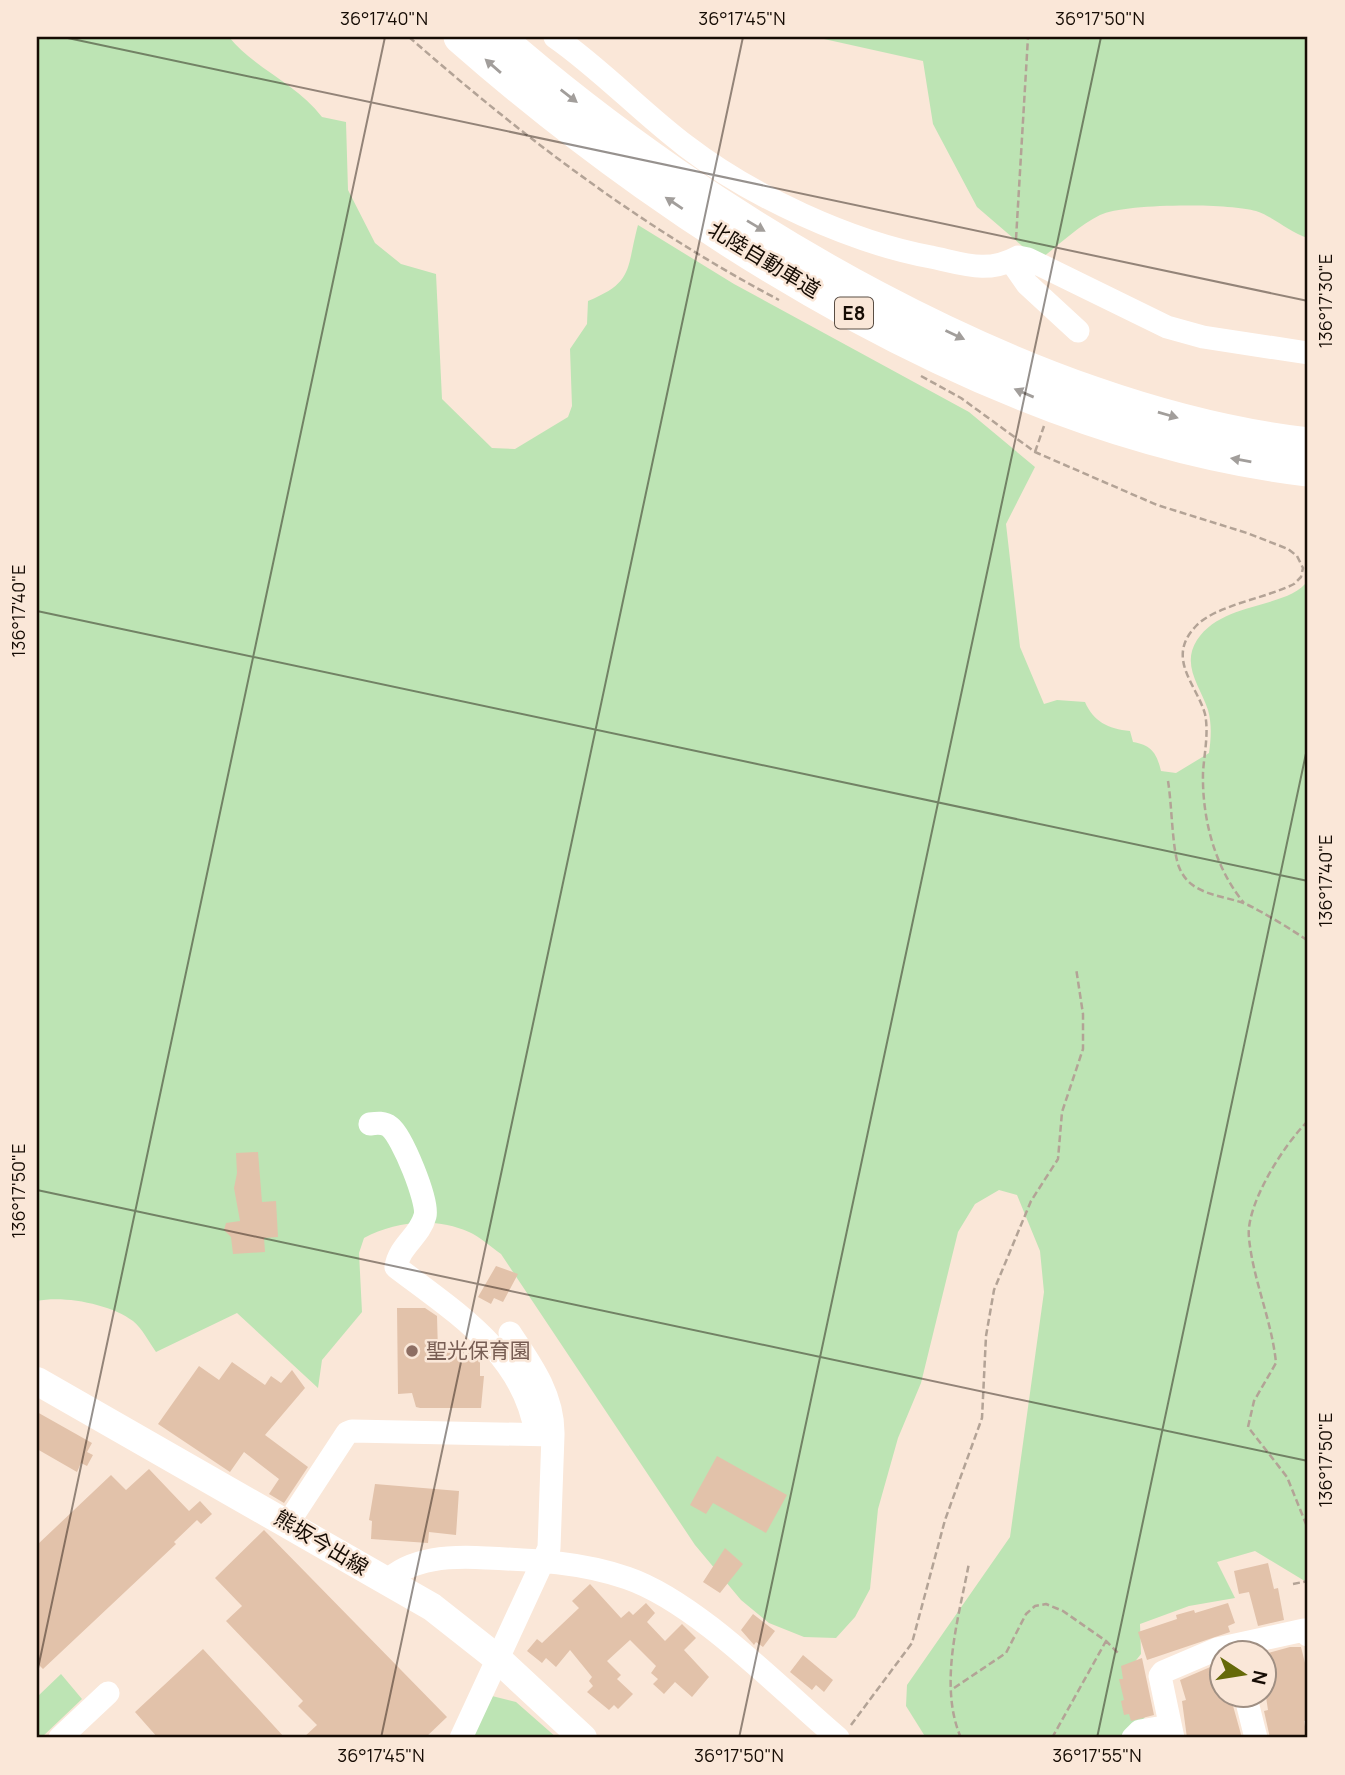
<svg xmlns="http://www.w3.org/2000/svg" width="1345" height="1775" font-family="Manrope,'Noto Sans JP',sans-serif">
<rect width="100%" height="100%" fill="#fae7d8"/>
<path fill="#bde4b4" d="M 37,37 L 229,37 C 255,69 297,84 322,117 L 346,122 L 348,190 L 375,243 L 401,264 L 436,274 L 442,399 L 492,448 L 515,449 L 568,417 L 572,406 L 570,349 L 587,324 L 588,301 C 634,282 626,270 638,225 L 734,284 L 969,412 L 1035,467 L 1006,524 L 1020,647 L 1044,704 L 1057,700 L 1085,702 C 1093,721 1108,729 1130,731 L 1133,742 C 1152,745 1157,754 1161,771 L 1176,773 L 1209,753 C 1211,739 1212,724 1208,710 C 1200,686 1181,665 1197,640 C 1223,600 1290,609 1308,580 L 1308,1583 L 1255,1551 L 1217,1562 L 1235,1598 L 1189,1606 L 1140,1624 L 1141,1654 L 1126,1673 L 1145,1717 L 1126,1738 L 926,1738 L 906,1706 L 907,1685 L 1010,1537 L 1044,1292 L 1040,1251 L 1017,1195 L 999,1190 L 975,1204 L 958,1232 L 921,1383 L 898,1438 L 878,1509 L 870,1589 L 855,1617 L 836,1638 L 804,1637 L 769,1623 L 741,1600 L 695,1545 L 501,1254 C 491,1247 480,1237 469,1232 C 436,1217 395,1221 364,1238 L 359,1253 L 362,1312 L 322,1360 L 318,1388 L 237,1313 L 156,1352 C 149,1342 142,1328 133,1321 C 111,1304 63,1295 37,1301 Z
M 815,37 L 1308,37 L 1308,238 C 1289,232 1274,217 1256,211 C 1229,203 1124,203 1100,215 C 1080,225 1061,243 1043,257 L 1028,251 L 977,207 L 933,124 L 923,61 Z
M 61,1674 L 82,1699 L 41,1738 L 37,1738 L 37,1697 Z
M 492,1696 L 516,1702 L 557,1738 L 472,1738 Z"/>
<path fill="#e2c2aa" d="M 258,1152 L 262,1202 L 276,1201 L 278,1237 L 264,1238 L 265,1252 L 233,1254 L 231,1237 L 224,1230 L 226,1223 L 240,1221 L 234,1188 L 237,1173 L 236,1153 Z
M 496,1266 L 518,1274 L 503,1302 L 494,1298 L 491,1304 L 478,1297 Z
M 397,1308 L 425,1308 L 437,1316 L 438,1352 L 480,1354 L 480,1376 L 484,1376 L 481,1408 L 420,1408 L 416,1407 L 412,1393 L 398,1394 Z
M 232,1362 L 265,1385 L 271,1376 L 281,1383 L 292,1370 L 305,1388 L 265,1435 L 308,1467 L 284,1503 L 269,1494 L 279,1479 L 244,1452 L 230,1472 L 158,1424 L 199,1366 L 219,1380 Z
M 37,1412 L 92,1443 L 87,1452 L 93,1455 L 87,1466 L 81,1463 L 77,1472 L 37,1449 Z
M 717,1456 L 787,1495 L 766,1533 L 713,1503 L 706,1514 L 690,1505 Z
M 149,1469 L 189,1511 L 200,1501 L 212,1514 L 201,1524 L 197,1520 L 174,1542 L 176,1544 L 43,1669 L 37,1663 L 37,1545 L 111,1475 L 126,1490 Z
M 375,1484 L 459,1491 L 456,1535 L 429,1532 L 428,1543 L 371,1539 L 372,1521 L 369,1520 Z
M 264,1530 L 447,1717 L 425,1738 L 303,1738 L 317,1725 L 298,1706 L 303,1701 L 226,1621 L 242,1606 L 215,1578 Z
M 725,1548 L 743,1564 L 720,1593 L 703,1582 Z
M 1268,1563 L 1274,1589 L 1278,1588 L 1284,1620 L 1258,1626 L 1249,1592 L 1239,1594 L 1234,1571 Z
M 590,1584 L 621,1618 L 629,1611 L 633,1615 L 646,1603 L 655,1613 L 647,1622 L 665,1641 L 682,1624 L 696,1638 L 684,1650 L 709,1677 L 692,1697 L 675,1682 L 664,1694 L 653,1684 L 658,1679 L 651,1673 L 656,1666 L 630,1640 L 607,1661 L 621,1675 L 617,1679 L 633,1694 L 618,1709 L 614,1705 L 609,1710 L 587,1692 L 593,1686 L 589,1681 L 592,1677 L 570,1650 L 556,1667 L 546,1658 L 542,1663 L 527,1651 L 537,1639 L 542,1643 L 579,1608 L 572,1601 Z
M 1228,1603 L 1235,1623 L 1228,1626 L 1230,1632 L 1147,1660 L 1138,1632 L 1177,1619 L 1176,1615 L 1194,1610 L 1195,1613 Z
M 753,1614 L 775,1631 L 763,1647 L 756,1642 L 754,1645 L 741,1630 Z
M 1290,1647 L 1301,1647 L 1308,1675 L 1308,1720 L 1304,1721 L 1307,1738 L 1270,1738 L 1264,1711 L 1268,1710 L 1264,1684 L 1272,1682 L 1265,1654 Z
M 203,1649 L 285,1738 L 158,1738 L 135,1712 Z
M 803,1655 L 833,1680 L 824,1692 L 816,1685 L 812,1690 L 790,1672 Z
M 1142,1658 L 1154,1715 L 1131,1721 L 1129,1714 L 1124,1715 L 1121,1701 L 1124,1700 L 1119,1679 L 1123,1679 L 1121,1666 Z
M 1222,1662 L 1222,1695 L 1230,1695 L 1242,1738 L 1187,1738 L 1182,1701 L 1186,1700 L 1180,1680 Z"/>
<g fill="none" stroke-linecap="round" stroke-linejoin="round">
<path stroke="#b3a396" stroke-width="2.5" stroke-dasharray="7 3.5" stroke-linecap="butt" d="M 409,37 C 524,138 643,228 779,300
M 1016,239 L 1028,37
M 921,376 L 961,398 L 1035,452 L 1157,505 L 1247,533 L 1288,549 L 1297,556 L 1303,568 L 1301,577 L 1294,584 C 1267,598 1216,605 1196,626 C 1165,658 1197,685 1205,714 C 1209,733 1204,755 1203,773 C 1202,819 1215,868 1244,903
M 1035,452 L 1044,426
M 1168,781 C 1172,805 1172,849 1179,867 C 1191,897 1223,894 1248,905 C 1261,911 1296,932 1308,941
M 1308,1121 C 1285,1143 1245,1205 1249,1238 C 1253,1280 1272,1321 1276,1363 L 1254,1401 L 1248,1427 L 1287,1477 L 1308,1529
M 1293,1584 L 1308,1581
M 954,1688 L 1006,1653 L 1026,1614 L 1035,1606 L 1046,1604 L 1063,1611 L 1106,1641 L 1119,1654
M 851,1725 L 912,1643 L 945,1520 L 982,1418 L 986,1336 L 994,1290 L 1031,1201 L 1058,1159 L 1062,1112 L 1083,1049 L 1083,1014 L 1076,968
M 961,1738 C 938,1685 959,1617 969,1563
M 1052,1738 L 1106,1641"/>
<path stroke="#fff" stroke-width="23" d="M 555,37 C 601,69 641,112 686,146 C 751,196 850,242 931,257 C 964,264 987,274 1018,257 L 1028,259 L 1167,327 L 1203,337 L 1308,353
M 1011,261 L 1027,284 L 1078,331
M 370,1124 C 377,1123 384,1122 390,1127 C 402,1136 429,1202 425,1216 C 420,1236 399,1246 396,1267 C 455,1312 524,1354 536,1434
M 510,1333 C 531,1364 554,1396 553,1435
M 288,1523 L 347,1433 L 352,1431 L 553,1435 L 549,1548 L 461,1738
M 386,1582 C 411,1557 452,1556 486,1558 C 533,1560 582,1562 627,1578 C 697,1602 780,1689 838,1738
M 1245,1694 L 1256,1738
M 60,1738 L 108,1693
M 1133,1738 L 1140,1731 L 1170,1726
M 1173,1738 L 1160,1676 L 1163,1672 L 1217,1649 L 1304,1630 L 1308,1635"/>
<path stroke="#fff" stroke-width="28" d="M 37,1381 L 432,1607 L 498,1659 L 583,1738"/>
<path stroke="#fff" stroke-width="33" d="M 460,37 C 686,236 1004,434 1308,470
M 498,37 C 707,220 1028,412 1308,444"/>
</g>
<defs><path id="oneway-solid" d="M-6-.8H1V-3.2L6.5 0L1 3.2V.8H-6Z" transform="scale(1.75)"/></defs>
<g fill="#a29e9b">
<use href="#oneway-solid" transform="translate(493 66) rotate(-139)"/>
<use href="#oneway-solid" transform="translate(569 96) rotate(38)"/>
<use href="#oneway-solid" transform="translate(674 203) rotate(-146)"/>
<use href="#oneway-solid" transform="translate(756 226) rotate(31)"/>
<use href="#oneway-solid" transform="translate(955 335) rotate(25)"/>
<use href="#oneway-solid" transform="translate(1024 393) rotate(-157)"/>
<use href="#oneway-solid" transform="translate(1168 415) rotate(16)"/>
<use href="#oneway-solid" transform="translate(1241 460) rotate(-170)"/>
</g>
<path fill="none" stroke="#160c04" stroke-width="2" stroke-opacity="0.45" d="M 63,37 L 1308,301M 37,611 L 1308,881M 37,1190 L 1308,1461M 37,1673 L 385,37M 381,1738 L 743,37M 739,1738 L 1101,37M 1097,1738 L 1308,744"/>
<circle fill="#8d6e63" stroke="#fae7d8" stroke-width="2.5" cx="412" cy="1351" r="7"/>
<g text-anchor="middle" stroke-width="5" stroke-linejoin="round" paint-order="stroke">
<rect fill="#fae7d8" stroke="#5a4e44" stroke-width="2" x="835" y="297.5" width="38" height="31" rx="5"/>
<g font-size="19" font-weight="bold" fill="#160c04">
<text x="854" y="320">E8</text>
</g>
<g font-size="21" fill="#160c04" stroke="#fae7d8">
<text transform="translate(764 260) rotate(31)" y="7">北陸自動車道</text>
<text transform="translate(321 1543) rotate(31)" y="7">熊坂今出線</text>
</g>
<g font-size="21" fill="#785e54" stroke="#fae7d8" text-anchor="start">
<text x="426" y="1358">聖光保育園</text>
</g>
</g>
<rect width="1345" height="1775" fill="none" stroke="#fae7d8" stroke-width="77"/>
<g transform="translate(1243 1674) rotate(102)"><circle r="33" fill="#fae7d8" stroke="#9f8f83" stroke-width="2"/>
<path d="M0-5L12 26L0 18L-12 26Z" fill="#656908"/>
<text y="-10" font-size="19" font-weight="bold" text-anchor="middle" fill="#160c04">N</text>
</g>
<rect x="38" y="38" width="1268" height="1698" fill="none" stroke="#160c04" stroke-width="2.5"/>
<g font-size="18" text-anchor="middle" fill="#160c04">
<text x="384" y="25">36°17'40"N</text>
<text x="742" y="25">36°17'45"N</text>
<text x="1100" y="25">36°17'50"N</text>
<text transform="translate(1326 301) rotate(-90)" y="6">136°17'30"E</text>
<text transform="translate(19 611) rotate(-90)" y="6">136°17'40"E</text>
<text transform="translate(1326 881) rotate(-90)" y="6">136°17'40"E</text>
<text transform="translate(19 1191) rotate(-90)" y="6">136°17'50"E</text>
<text transform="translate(1326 1460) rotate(-90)" y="6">136°17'50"E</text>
<text x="381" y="1762">36°17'45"N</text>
<text x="739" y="1762">36°17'50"N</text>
<text x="1097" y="1762">36°17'55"N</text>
</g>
</svg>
